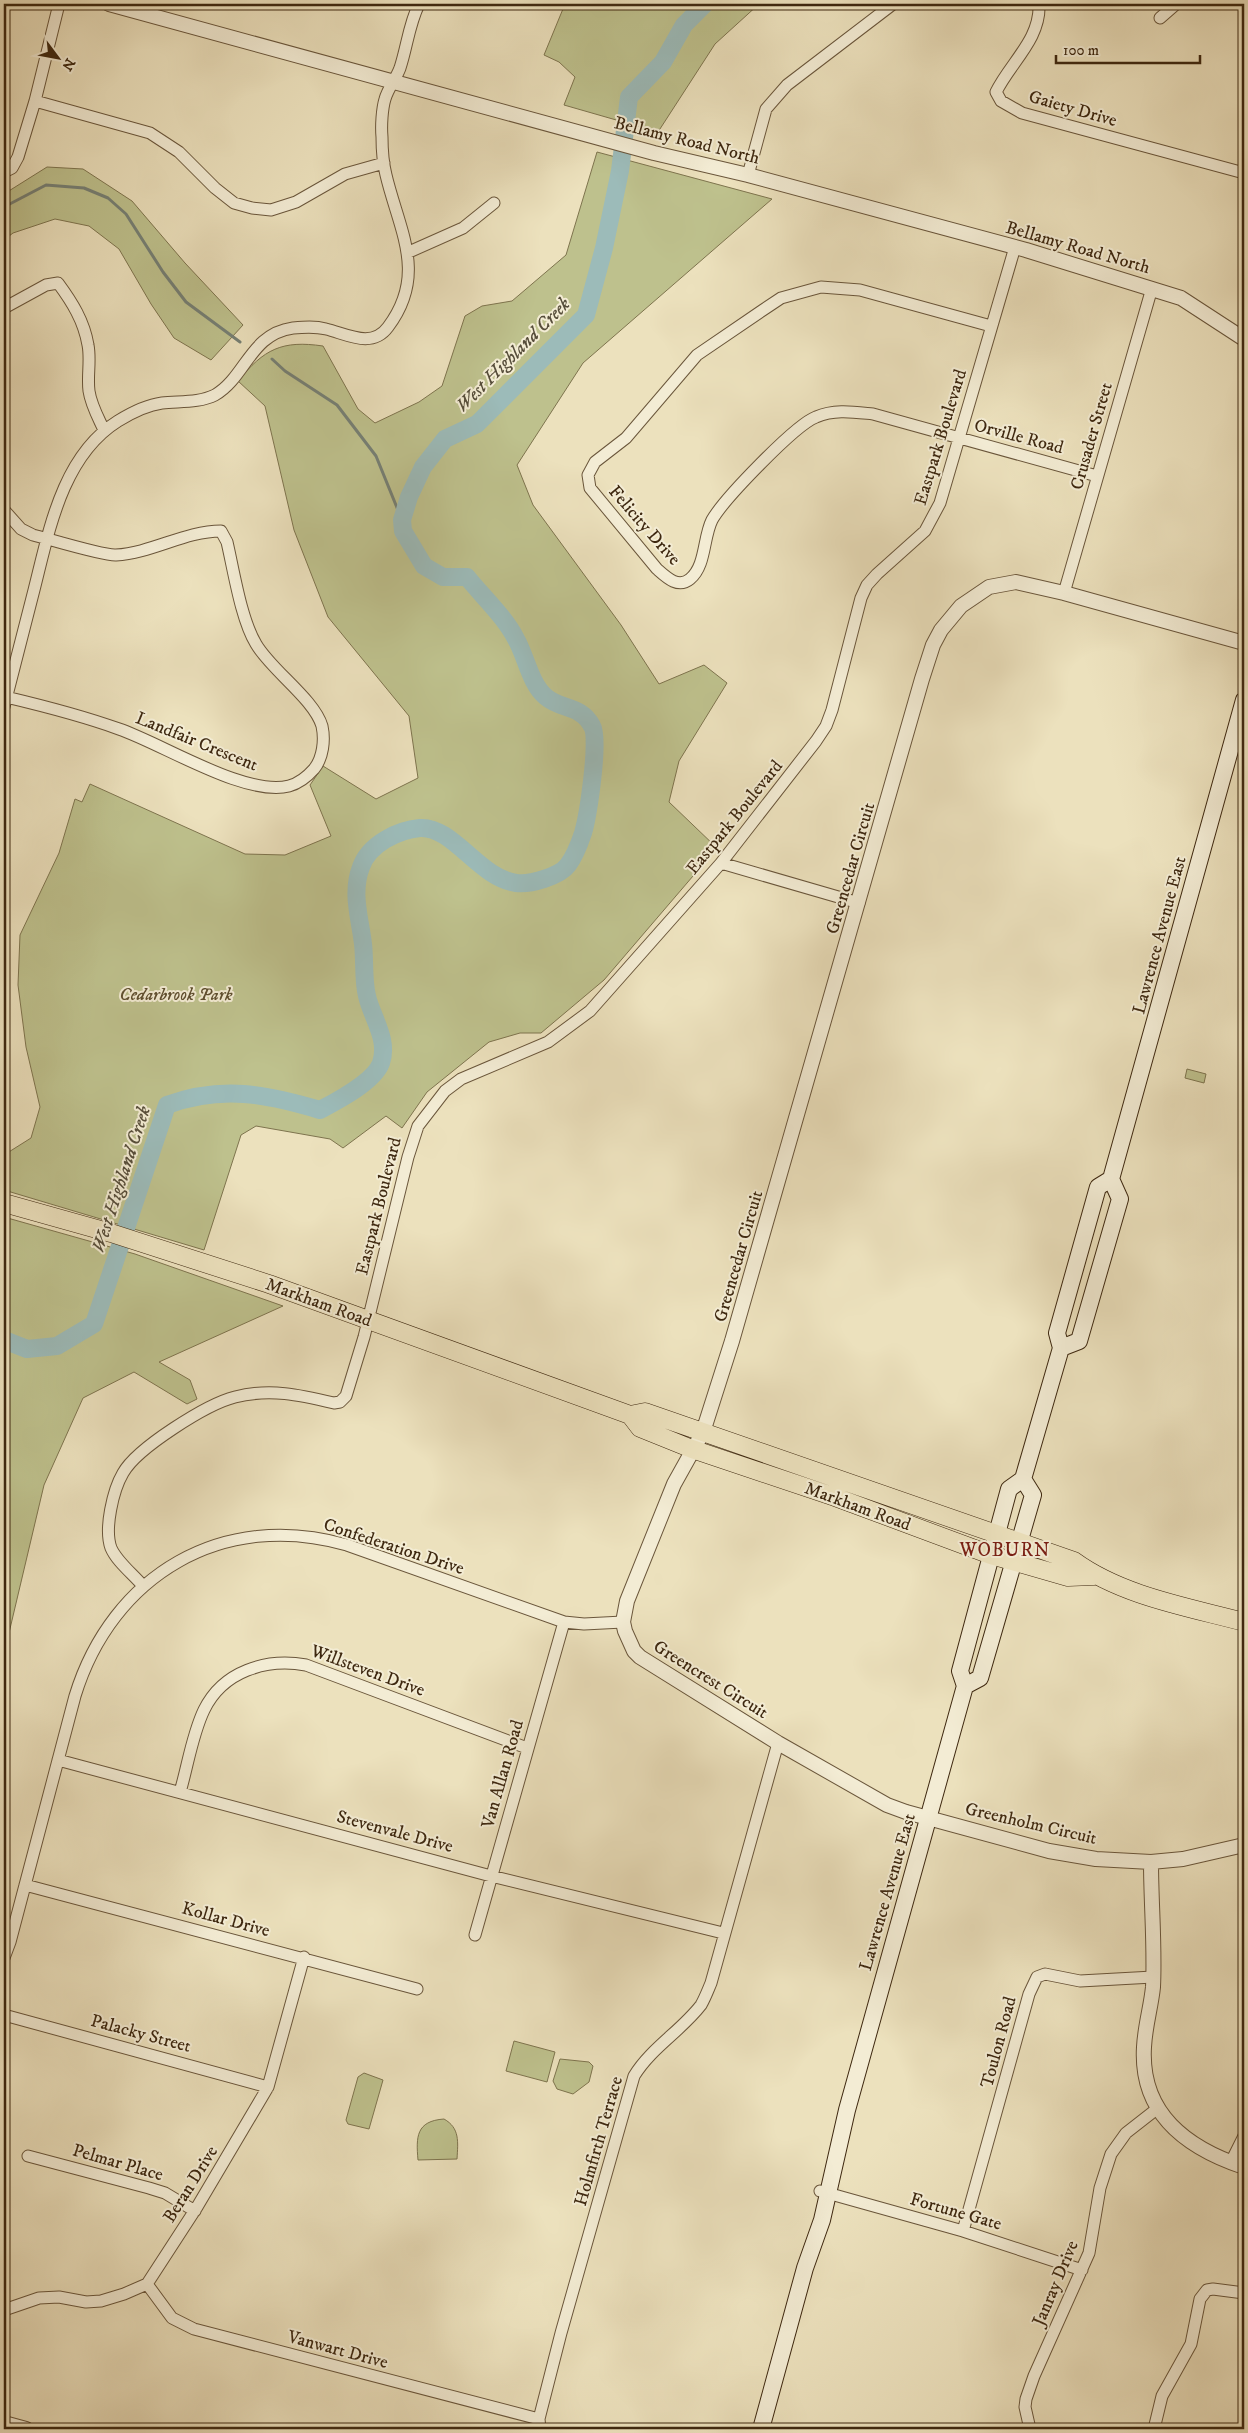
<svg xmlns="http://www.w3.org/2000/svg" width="1248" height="2433" font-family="'IM FELL DW Pica',serif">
<rect width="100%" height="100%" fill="#ece1bd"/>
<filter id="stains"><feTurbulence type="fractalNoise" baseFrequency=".004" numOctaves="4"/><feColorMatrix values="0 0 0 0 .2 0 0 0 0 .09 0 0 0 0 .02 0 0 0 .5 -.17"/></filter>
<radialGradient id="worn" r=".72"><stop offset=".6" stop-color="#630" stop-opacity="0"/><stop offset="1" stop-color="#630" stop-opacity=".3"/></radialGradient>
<path fill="#bec18d" stroke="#7e744e" d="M 565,4 L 759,4 L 715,44 L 658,132 L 564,105 L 575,77 L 559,62 L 544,55 Z
M 597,152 L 772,199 L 583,363 L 517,465 L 533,505 L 621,625 L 659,684 L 704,665 L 727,683 L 679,761 L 669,802 L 717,848 L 604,980 L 541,1033 L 520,1033 L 489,1042 L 427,1092 L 402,1128 L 386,1116 L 343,1148 L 330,1139 L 256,1126 L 241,1135 L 204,1250 L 4,1190 L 4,1155 L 31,1138 L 40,1107 L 26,1047 L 18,985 L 20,935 L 59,853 L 75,799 L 82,802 L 90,784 L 245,854 L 285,855 L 331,836 L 310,785 L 323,766 L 376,799 L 418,778 L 409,716 L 328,617 L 294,530 L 265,406 L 238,381 C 264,349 282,340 323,346 L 358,409 L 375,423 L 419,402 L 442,386 L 465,316 L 482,306 L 512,301 L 566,255 Z
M 47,167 L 83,169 L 132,201 L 185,263 L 243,325 L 211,360 L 174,338 L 151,304 L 119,249 L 89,226 L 55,219 L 13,233 L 4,240 L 4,194 Z
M 1187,1069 L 1206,1074 L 1204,1083 L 1185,1078 Z
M 4,1217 L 135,1254 L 283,1306 L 159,1362 L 190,1380 L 197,1399 L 187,1404 L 134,1372 L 83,1398 L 44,1485 L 4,1654 Z
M 514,2041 L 555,2052 L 547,2082 L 506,2071 Z
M 560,2059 L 589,2062 L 593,2066 L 589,2082 L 573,2094 L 557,2089 L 553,2081 Z
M 364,2073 L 383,2080 L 369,2129 L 348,2124 L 346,2120 L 358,2077 Z
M 444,2119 C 460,2128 458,2142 457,2159 L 418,2160 C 416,2137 416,2121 444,2119 Z"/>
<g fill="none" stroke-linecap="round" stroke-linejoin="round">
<path stroke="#768075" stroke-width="3" d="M 4,207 L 46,185 L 84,188 L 108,198 L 126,214 L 163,272 L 186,302 L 240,342
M 272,359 L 285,371 L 337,405 L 376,456 L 402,520"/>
<path stroke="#9cbbb9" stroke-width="18" d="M 4,1340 L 27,1349 L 57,1346 L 94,1324 L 167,1105 C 222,1085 266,1094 320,1110 C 337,1101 374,1082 381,1063 C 389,1039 372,1018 367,996 C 363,980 365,961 363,944 C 360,918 351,893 361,867 C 369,844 398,830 420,828 C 453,826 479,878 516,883 C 530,885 560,876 568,865 C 574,857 580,842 583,833 C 588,816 600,738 592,726 C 581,705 561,710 546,697 C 530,684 526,656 516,639 C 505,617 483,597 467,577 L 443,577 L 424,566 L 403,531 L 402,520 L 409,497 L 423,467 L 445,439 L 477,424 L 586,315 L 604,248 L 620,171 L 629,97 L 663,62 L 684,25 L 705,4"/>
<g stroke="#6a563b" stroke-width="13">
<path id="minor" d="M 1039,4 C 1041,39 1010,63 996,92 L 1001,101 L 1022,113 L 1244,173
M 1160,18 L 1176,4
M 35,101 L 150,133 L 179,152 L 215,188 L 234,203 L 252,208 L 271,210 L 296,202 L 345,174 L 384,163
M 4,172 L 12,168 L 18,157 L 35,101 L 59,4
M 748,175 L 766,109 L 787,85 L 893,4
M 409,252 L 463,228 L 494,203
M 4,308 L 46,285 L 58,283 C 72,302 84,321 88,345 C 91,360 87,376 89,391 C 91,405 98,417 104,430
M 991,326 L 860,290 L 821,287 L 781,298 L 763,310 L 697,355 L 626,438 L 595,462 L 588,475 L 590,488 L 657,569 C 666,577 678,589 690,579 C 706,566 703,538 712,520 C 724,499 795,425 816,417 C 835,409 853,412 873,414 L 1097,476
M 4,510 L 21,529 L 33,535 C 49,539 104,556 116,555 C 152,553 185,531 221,531 L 227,542 C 234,572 241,619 256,644 C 271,670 314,699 322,726 C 325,740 323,758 314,769 C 307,777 300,783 289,786 C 245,797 163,744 119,729 C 83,716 44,706 6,697
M 1064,593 L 1152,288
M 4,707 C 14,668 24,629 34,590 C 49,531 62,456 118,421 C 131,413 147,405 162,403 C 179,401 199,403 215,395 C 246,377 250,334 293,328 C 304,327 315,326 326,329 C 347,334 372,349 388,327 C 428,274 399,230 386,175 C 383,163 382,149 382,137 C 381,126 382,109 385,99 C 388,88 396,79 400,68 C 407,47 409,24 419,4
M 721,863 L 859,903
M 143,1586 C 133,1574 117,1562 111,1548 C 104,1529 113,1490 123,1473 C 137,1448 207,1404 235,1397 C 270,1388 300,1395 334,1403 L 340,1402 L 346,1396 L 364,1337 L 408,1157 L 418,1126 L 445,1091 L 461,1079 L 548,1042 L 590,1011 L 721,863 L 816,741 L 826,726 L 832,710 L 861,598 L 867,585 L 877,574 L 925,531 L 940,503 L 1015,247
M 58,1760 L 491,1876 L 723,1933
M 180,1792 C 188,1765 192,1735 204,1710 C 223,1671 266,1658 306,1665 L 527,1748
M 25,1885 L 417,1989
M 475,1935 L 564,1622
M 4,1958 L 10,1942 L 75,1696 C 112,1575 223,1509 347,1545 L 564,1622 L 584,1624 L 623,1622
M 4,2015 L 268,2087
M 28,2156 L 149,2188 L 165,2193 L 195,2211
M 1231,2162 L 1244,2136
M 820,2191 L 963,2231 L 1082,2270
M 963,2231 L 1029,1994 L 1037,1977 L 1045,1974 L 1080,1981 L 1153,1977
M 147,2284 L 172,2318 L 194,2329 L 539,2419
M 4,2310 L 39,2298 L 59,2297 L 86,2302 L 101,2301 L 124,2294 L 147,2284 L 197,2207 L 268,2087 L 304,1957
M 540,2429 L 539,2419 L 561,2333 L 634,2076 C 651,2048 681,2031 701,2005 C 705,1998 708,1990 711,1983 L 778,1743
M 1030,2429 L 1025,2407 L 1026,2399 L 1034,2376 L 1089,2253 L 1100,2188 L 1111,2154 L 1126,2133 L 1158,2108
M 1154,2429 L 1162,2396 L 1191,2344 L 1200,2299 L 1207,2290 L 1213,2289 L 1244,2293"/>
</g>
<g stroke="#6a563b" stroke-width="16">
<path id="tertiary" d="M 109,4 L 654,153 L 748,175 L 1026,250 L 1181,298 L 1244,339
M 1244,643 L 1064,593 L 1016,582 L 989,587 L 961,606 L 941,630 L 933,645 L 922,679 L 732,1341 L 703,1432 L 674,1484 L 627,1601 L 623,1622 L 625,1631 L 634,1651 L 640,1657 L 778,1743 L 887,1805 L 906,1812 L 1049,1851 L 1096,1859 L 1151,1862 L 1183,1859 L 1244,1845
M 1151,1862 C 1151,1903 1155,1946 1153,1987 C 1151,2007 1145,2026 1144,2047 C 1140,2114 1187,2148 1244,2167
M 4,2423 L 26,2429"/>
</g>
<g stroke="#3e2810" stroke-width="18">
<path id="secondary" d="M 1061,1348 L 1079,1341 L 1120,1199 L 1111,1179 L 1244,700
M 965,1686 L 980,1678 L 1033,1495 L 1023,1479
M 761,2429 L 805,2268 L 822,2220 L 847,2110 L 965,1686 L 960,1671 L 1009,1489 L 1023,1479 L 1061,1348 L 1057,1333 L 1098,1187 L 1111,1179"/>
</g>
<g stroke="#3e2810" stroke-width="19">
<path id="primary" d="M 4,1203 L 111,1233 L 269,1284 L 630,1415 L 645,1412 L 1074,1561 C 1122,1596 1188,1607 1244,1622
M 630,1415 L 640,1428 L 692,1449 L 835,1497 L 991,1555 L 1068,1577 L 1094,1576"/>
</g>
<use href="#minor" stroke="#f3ecd4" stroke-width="11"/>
<use href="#tertiary" stroke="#f3ecd4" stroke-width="14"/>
<use href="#secondary" stroke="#f3ecd4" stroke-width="16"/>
<use href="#primary" stroke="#ece1bd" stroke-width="18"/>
</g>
<g text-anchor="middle" stroke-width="4" stroke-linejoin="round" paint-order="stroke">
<g font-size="18" fill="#3e2810" stroke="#f3ecd4">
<text transform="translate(1073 108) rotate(16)" y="6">Gaiety Drive</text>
<text transform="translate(687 140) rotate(14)" y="6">Bellamy Road North</text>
<text transform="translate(1078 247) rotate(16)" y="6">Bellamy Road North</text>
<text transform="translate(1019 436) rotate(15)" y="6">Orville Road</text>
<text transform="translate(1091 436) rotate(-74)" y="6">Crusader Street</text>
<text transform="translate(940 437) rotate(-73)" y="6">Eastpark Boulevard</text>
<text transform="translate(645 525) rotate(49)" y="6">Felicity Drive</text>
<text transform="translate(197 741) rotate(22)" y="6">Landfair Crescent</text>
<text transform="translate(734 817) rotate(-51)" y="6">Eastpark Boulevard</text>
<text transform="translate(850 868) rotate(-74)" y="6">Greencedar Circuit</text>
<text transform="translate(1159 935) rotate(-75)" y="6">Lawrence Avenue East</text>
<text transform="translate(378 1206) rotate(-76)" y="6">Eastpark Boulevard</text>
<text transform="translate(738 1256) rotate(-74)" y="6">Greencedar Circuit</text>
<text transform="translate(319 1302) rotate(20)" y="6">Markham Road</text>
<text transform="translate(858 1506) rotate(20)" y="6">Markham Road</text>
<text transform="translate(394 1546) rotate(18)" y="6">Confederation Drive</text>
<text transform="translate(368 1670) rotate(20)" y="6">Willsteven Drive</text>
<text transform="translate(711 1679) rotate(32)" y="6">Greencrest Circuit</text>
<text transform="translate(502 1774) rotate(-74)" y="6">Van Allan Road</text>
<text transform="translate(1031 1823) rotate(13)" y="6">Greenholm Circuit</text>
<text transform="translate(395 1831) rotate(15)" y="6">Stevenvale Drive</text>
<text transform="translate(887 1892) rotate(-74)" y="6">Lawrence Avenue East</text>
<text transform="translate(226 1919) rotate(15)" y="6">Kollar Drive</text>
<text transform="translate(141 2033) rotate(15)" y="6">Palacky Street</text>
<text transform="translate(998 2042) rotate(-75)" y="6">Toulon Road</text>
<text transform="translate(598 2141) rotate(-74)" y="6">Holmfirth Terrace</text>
<text transform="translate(118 2162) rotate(16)" y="6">Pelmar Place</text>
<text transform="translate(190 2184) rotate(-58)" y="6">Beran Drive</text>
<text transform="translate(956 2211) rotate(16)" y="6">Fortune Gate</text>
<text transform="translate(1055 2283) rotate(-67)" y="6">Janray Drive</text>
<text transform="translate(338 2349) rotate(15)" y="6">Vanwart Drive</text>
</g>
<g font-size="18" font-style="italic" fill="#5e4e2f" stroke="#f3ecd4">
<text x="176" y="1000">Cedarbrook Park</text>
</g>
<g font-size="19" font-style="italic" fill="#564d3a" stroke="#f3ecd4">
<text transform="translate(512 354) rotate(-45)" y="7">West Highland Creek</text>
<text transform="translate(120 1179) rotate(-72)" y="7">West Highland Creek</text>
</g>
<g font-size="19" letter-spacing="1" fill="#7a1f14" stroke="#f3ecd4">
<text x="1005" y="1556">WOBURN</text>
</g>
</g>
<rect width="1248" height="2433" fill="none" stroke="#ece1bd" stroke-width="20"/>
<rect x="5" y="5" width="1238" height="2423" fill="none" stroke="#3e2810" stroke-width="2.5"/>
<rect x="10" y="10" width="1228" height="2413" fill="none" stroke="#3e2810"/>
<g transform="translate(58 58) rotate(122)" stroke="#f3ecd4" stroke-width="4" paint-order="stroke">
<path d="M0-4L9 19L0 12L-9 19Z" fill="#3e2810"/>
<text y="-8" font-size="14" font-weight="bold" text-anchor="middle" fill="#3e2810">N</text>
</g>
<path d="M1056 55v8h144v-8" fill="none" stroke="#3e2810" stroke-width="2.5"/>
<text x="1063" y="55" font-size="15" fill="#3e2810" stroke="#f3ecd4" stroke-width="4" paint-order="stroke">100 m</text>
<rect width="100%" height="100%" filter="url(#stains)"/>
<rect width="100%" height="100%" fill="url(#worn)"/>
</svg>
